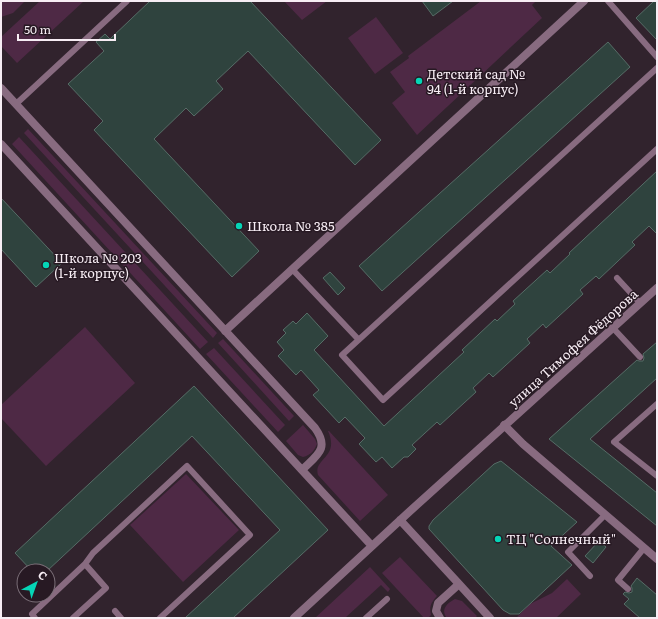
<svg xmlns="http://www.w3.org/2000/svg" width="658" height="619" font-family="Literata,serif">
<rect width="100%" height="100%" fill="#31232d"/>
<path fill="#4e2945" d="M 1,1 L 25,1 L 13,13 L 1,17 Z
M 40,1 L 84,1 L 17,63 L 1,46 L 1,37 Z
M 284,1 L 327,1 L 302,20 Z
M 481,1 L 536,1 L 532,5 L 542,18 L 417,135 L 392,103 L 405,92 L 390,72 L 409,58 L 408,56 Z
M 376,17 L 403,53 L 375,74 L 348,38 Z
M 28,129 L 217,333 L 213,338 L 24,133 Z
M 19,137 L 208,342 L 200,349 L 12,144 Z
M 85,327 L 135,383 L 46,466 L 1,418 L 1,405 Z
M 223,339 L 294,416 L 289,421 L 218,343 Z
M 214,348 L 285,425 L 278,432 L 206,354 Z
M 303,425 L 315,439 L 317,444 C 314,451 311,455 303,457 L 298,455 L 286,441 Z
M 328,431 L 329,431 L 388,495 L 360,521 L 318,475 C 313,458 340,458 328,431 Z
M 186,474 L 239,530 L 183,582 L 130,525 Z
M 400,557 L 437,596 C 431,603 429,606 431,615 L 428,618 L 424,618 L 382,573 Z
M 370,567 L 390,589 L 388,592 L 381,585 L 345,618 L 315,618 Z
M 567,579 L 581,594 L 556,618 L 516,618 L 530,604 L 552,593 Z
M 455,599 L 462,601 L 477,616 L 475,618 L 447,618 C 440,610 447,603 455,599 Z"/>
<path fill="#2f433e" stroke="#566c66" d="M 150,1 L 250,1 L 381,140 L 355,165 L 248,51 L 216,81 L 223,89 L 194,116 L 186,108 L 154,139 L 259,251 L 232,277 L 94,130 L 103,121 L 68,84 L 104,51 L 96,42 L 105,34 L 110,39 Z
M 422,1 L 453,1 L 433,16 Z
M 654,1 L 657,1 L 657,40 L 636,18 Z
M 608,42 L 630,67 L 382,291 L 359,266 Z
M 657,171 L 657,234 L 649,226 L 632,242 L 635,245 L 599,279 L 596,276 L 580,290 L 583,294 L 546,328 L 543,324 L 527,339 L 530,343 L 493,377 L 489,373 L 473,388 L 476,392 L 440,425 L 437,422 L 412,445 L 416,449 L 408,457 L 404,457 L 392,468 L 382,457 L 376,462 L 359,444 L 365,438 L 345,417 L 339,423 L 313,395 L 319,390 L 301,370 L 296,375 L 278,356 L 284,350 L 277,342 L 286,333 L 283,330 L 293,321 L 296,324 L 307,313 L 328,336 L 314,350 L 384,426 L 464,352 L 462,350 L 495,319 L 497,321 L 515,304 L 513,301 L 547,270 L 550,273 L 570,254 L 569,253 Z
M 1,198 L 62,263 L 36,287 L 1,249 Z
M 330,272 L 345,288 L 338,295 L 323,278 Z
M 657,342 L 657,378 L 590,439 L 657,493 L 657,526 L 549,439 L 637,360 L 639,361 L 643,361 L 644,358 L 643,354 Z
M 194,386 L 328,530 L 233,618 L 185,618 L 280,530 L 192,436 L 47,571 L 32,571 L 15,553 Z
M 501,461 L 577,522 L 551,546 L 572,565 L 519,614 L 510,614 L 503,610 L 429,529 L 429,526 L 433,520 L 494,464 Z
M 599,541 L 606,547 L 593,563 L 585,556 Z
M 637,578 L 657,595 L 657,618 L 640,618 L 624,604 L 629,599 L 623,594 L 625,592 L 629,593 L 632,592 L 632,588 L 631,586 Z"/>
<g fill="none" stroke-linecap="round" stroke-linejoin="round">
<path stroke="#886b80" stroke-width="6" d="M 608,1 L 657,57
M 657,68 L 342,355 L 383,400 L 657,149
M 16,104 L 127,1
M 292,269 L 358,339
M 617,278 L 640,303
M 613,328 L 640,357
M 657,404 L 614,442 L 657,476
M 590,576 L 568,552 L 605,515
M 628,589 L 618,580 L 644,548
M 115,611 L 121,618
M 35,618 L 32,614 L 85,564 L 93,553 L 187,466 L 250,535 L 160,618
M 73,618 L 106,588 L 85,564
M 366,618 L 387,599"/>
<path stroke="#886b80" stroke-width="8" d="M 1,88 L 315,428 C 330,449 317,455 302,470
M 1,144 L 372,546
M 225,331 L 584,1
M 504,425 L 523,444 L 657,559
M 400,520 L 459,584
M 294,618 L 409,512 L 657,288
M 440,618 L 436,611 L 438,603 L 459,584 L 490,618"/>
</g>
<g fill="#05d5b6" stroke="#271923" stroke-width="1.5">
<circle cx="419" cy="81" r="4"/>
<circle cx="239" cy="226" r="4"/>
<circle cx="46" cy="265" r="4"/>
<circle cx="498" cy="539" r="4"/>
</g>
<g text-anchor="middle" stroke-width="3" stroke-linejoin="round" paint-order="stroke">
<g font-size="13" fill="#f7edf4" stroke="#271923" text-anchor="start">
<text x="427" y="79">Детский сад №<tspan x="427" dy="15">94 (1-й корпус)</tspan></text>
<text x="247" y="231">Школа № 385</text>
<text x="54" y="263">Школа № 203<tspan x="54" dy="15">(1-й корпус)</tspan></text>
<text x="506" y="544">ТЦ "Солнечный"</text>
</g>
<g font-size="13" fill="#f7edf4" stroke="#271923">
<text transform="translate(573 348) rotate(-42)" y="5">улица Тимофея Фёдорова</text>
</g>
</g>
<rect width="658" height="619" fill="none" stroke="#f7edf4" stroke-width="4"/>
<g transform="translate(36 583) rotate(41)"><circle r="19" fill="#271923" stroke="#7a6e77"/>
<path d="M0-3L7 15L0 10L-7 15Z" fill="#05d5b6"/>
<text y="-6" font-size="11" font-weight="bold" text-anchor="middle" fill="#f7edf4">С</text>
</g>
<path d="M18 34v6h97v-6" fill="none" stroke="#f7edf4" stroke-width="2"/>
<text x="24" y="34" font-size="12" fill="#f7edf4" stroke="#271923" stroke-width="3" paint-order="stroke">50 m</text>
</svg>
